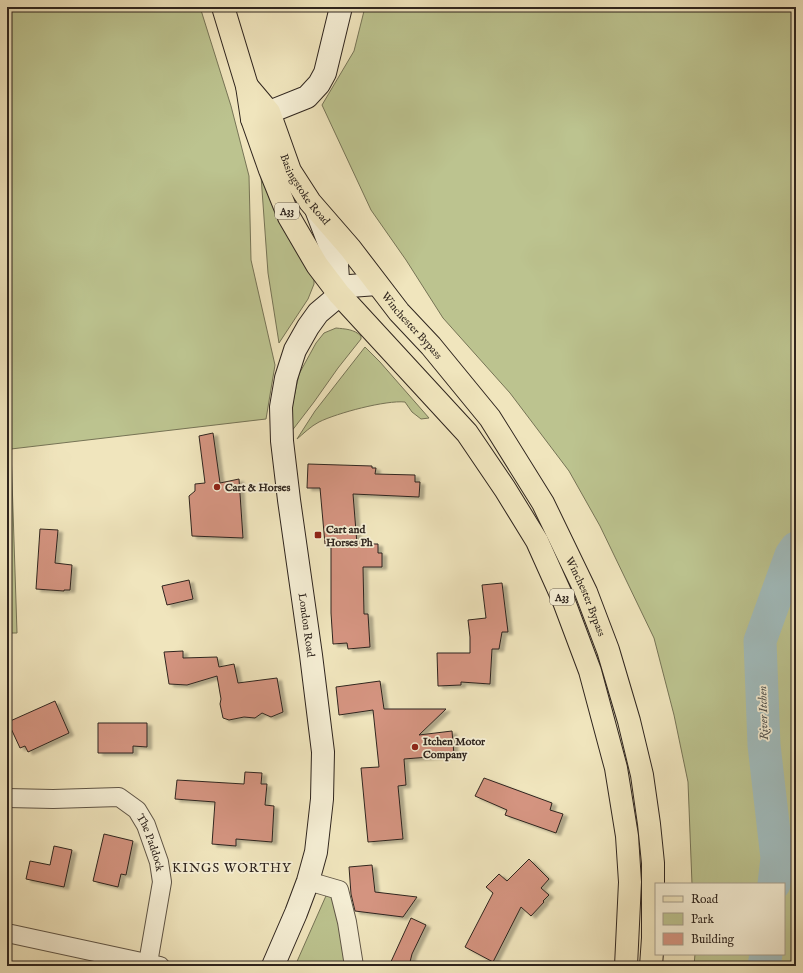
<svg xmlns="http://www.w3.org/2000/svg" width="803" height="973" font-family="'IM FELL English',serif">
<defs>
<filter id="shadow"><feDropShadow dx="4.5" dy="2.5" stdDeviation="1" flood-color="#0004"/></filter>
</defs>
<rect width="100%" height="100%" fill="#f0e5bd"/>
<filter id="stains"><feTurbulence type="fractalNoise" baseFrequency=".005" numOctaves="4"/><feColorMatrix values="0 0 0 0 .2 0 0 0 0 .09 0 0 0 0 .02 0 0 0 .5 -.17"/></filter>
<radialGradient id="worn" r=".72"><stop offset=".6" stop-color="#630" stop-opacity="0"/><stop offset="1" stop-color="#630" stop-opacity=".3"/></radialGradient>
<path fill="#bcc38f" stroke="#767456" d="M 7,7 L 200,7 L 231,106 L 249,176 L 251,260 L 275,365 L 266,419 L 11,449 L 17,633 L 7,633 Z
M 365,7 L 796,7 L 796,966 L 694,966 L 695,954 L 784,954 L 784,884 L 692,884 L 688,782 L 674,715 L 654,638 L 600,526 L 569,471 L 510,393 L 443,318 L 406,260 L 371,210 L 322,105 L 354,51 Z
M 261,176 L 314,272 L 314,284 L 308,299 L 279,343 L 268,273 Z
M 336,328 C 345,329 354,329 361,336 L 361,339 L 338,368 L 314,402 L 291,432 L 291,411 L 299,374 L 316,343 L 324,333 Z
M 365,347 L 380,362 L 429,418 L 421,419 L 412,412 L 405,402 C 386,400 337,413 319,422 C 311,426 303,434 297,439 L 315,411 Z
M 329,889 L 340,892 L 346,966 L 295,966 Z"/>
<g fill="none" stroke-linecap="round" stroke-linejoin="round">
<path stroke="#a1bcbd" stroke-width="33" d="M 774,884 L 777,858 L 764,745 L 760,641 L 791,555 L 796,548
M 764,966 L 766,954"/>
</g>
<path fill="#d49480" stroke="#2f251e" filter="url(#shadow)" d="M 213,433 L 220,483 L 239,479 L 243,538 L 192,536 L 189,496 L 195,491 L 195,484 L 205,483 L 199,436 Z
M 308,464 L 372,466 L 372,468 L 376,468 L 375,474 L 415,475 L 415,482 L 420,482 L 419,497 L 353,494 L 357,544 L 378,544 L 378,553 L 382,553 L 382,567 L 363,567 L 364,614 L 368,614 L 370,647 L 348,649 L 347,643 L 333,644 L 331,613 L 331,544 L 325,544 L 320,488 L 307,488 Z
M 40,529 L 58,530 L 55,563 L 72,565 L 70,590 L 64,590 L 64,591 L 36,589 Z
M 189,580 L 193,599 L 167,605 L 162,586 Z
M 502,583 L 508,632 L 502,632 L 499,649 L 492,649 L 490,684 L 461,682 L 461,685 L 438,686 L 437,653 L 470,653 L 470,637 L 468,620 L 486,618 L 482,585 Z
M 183,651 L 183,658 L 217,657 L 219,667 L 234,664 L 238,683 L 277,678 L 283,712 L 271,717 L 262,713 L 255,718 L 244,717 L 229,720 L 223,718 L 220,704 L 221,699 L 217,676 L 187,685 L 169,684 L 164,652 Z
M 380,681 L 384,709 L 446,709 L 419,735 L 452,731 L 454,755 L 404,759 L 406,785 L 398,786 L 403,839 L 368,842 L 361,768 L 379,767 L 373,710 L 339,715 L 336,687 Z
M 55,701 L 69,733 L 28,752 L 25,746 L 20,748 L 8,722 Z
M 98,723 L 147,723 L 147,747 L 133,746 L 133,753 L 98,753 Z
M 245,772 L 262,773 L 261,784 L 267,784 L 265,805 L 274,806 L 272,842 L 236,839 L 236,846 L 212,844 L 215,802 L 175,799 L 177,780 L 244,784 Z
M 484,778 L 552,803 L 550,810 L 563,814 L 556,833 L 505,815 L 507,810 L 475,796 Z
M 104,834 L 133,841 L 126,875 L 121,874 L 118,887 L 93,881 Z
M 54,846 L 72,850 L 64,887 L 26,879 L 30,861 L 50,865 Z
M 529,859 L 549,879 L 541,888 L 549,895 L 543,901 L 544,902 L 531,916 L 521,907 L 493,962 L 465,947 L 493,893 L 486,887 L 499,874 L 507,881 Z
M 372,865 L 375,892 L 417,897 L 403,917 L 355,911 L 351,894 L 349,867 Z
M 411,918 L 426,925 L 412,954 L 409,966 L 389,966 Z"/>
<g fill="none" stroke-linecap="round" stroke-linejoin="round">
<g stroke="#5f5546" stroke-width="20">
<g id="minor">
<path id="s1" d="M 7,798 L 53,799 L 119,797 L 137,810 L 146,825 L 159,862 L 162,882 L 148,963"/>
<path d="M 308,881 L 339,890 L 347,922 L 354,966"/>
<path d="M 7,933 L 160,966"/>
</g>
</g>
<g stroke="#2f251e" stroke-width="24">
<path id="secondary" d="M 252,119 L 307,97 L 319,84 L 325,73 L 341,7
M 317,212 L 337,264 L 339,294
M 273,966 L 296,913 L 308,881 L 316,852 L 322,799 L 323,752 L 311,655 L 289,500 L 282,441 L 281,407 L 286,378 L 295,350 L 308,327 L 318,313 L 350,286 L 377,284"/>
</g>
<g stroke="#2f251e" stroke-width="24">
<g id="primary">
<path d="M 223,7 L 247,86 L 252,119 L 270,170 L 289,217 L 317,265 L 339,294 L 467,433 L 505,489 L 537,541 L 563,599 L 590,671 L 616,768 L 627,836 L 630,882 L 626,966"/>
<path id="s2" d="M 247,86 L 269,112 L 290,171 L 310,202 L 350,248 L 399,312 L 431,346 L 490,418 L 543,503 L 586,592 L 608,650 L 629,721 L 642,775 L 649,824 L 653,863 L 653,938 L 651,966"/>
</g>
</g>
<use href="#minor" stroke="#f5eed4" stroke-width="18"/>
<use href="#secondary" stroke="#f5eed4" stroke-width="22"/>
<use href="#primary" stroke="#f0e5bd" stroke-width="22"/>
</g>
<g fill="#8f2418" stroke="#f5eed4" stroke-width="1.5">
<circle cx="217" cy="487" r="4"/>
<rect x="314" y="531" width="8" height="8" rx="2"/>
<circle cx="415" cy="747" r="4"/>
</g>
<g text-anchor="middle" stroke-width="3.5" stroke-linejoin="round" paint-order="stroke">
<g fill="#f5eed4" stroke="#6a6155" stroke-width="1">
<rect x="275" y="203" width="24" height="16" rx="3"/>
<rect x="550" y="589" width="24" height="16" rx="3"/>
</g>
<g font-size="10" font-weight="bold" fill="#2f251e">
<text x="287" y="215">A33</text>
<text x="562" y="601">A33</text>
</g>
<g font-size="11" fill="#2f251e" stroke="#f5eed4">
<text dy="4" stroke="none"><textPath href="#s2" startOffset="120">Basingstoke Road</textPath></text>
<text dy="4" stroke="none"><textPath href="#s2" startOffset="294">Winchester Bypass</textPath></text>
<text dy="4" stroke="none"><textPath href="#s2" startOffset="618">Winchester Bypass</textPath></text>
<text transform="translate(307 625) rotate(82)" y="4">London Road</text>
<text dy="4" stroke="none"><textPath href="#s1" startOffset="170">The Paddock</textPath></text>
</g>
<g font-size="11" font-weight="bold" fill="#2f251e" stroke="#f5eed4" text-anchor="start">
<text x="225" y="491">Cart &amp; Horses</text>
<text x="326" y="533">Cart and<tspan x="326" dy="13">Horses Ph</tspan></text>
<text x="423" y="745">Itchen Motor<tspan x="423" dy="13">Company</tspan></text>
</g>
<g font-size="12" font-style="italic" fill="#51524e" stroke="#f5eed4">
<text transform="translate(763 713) rotate(-92)" y="4">River Itchen</text>
</g>
<g font-size="13" letter-spacing="1" fill="#2f251e" stroke="#f5eed4">
<text x="232" y="872">KINGS WORTHY</text>
</g>
</g>
<rect width="803" height="973" fill="none" stroke="#f0e5bd" stroke-width="24"/>
<rect x="8" y="8" width="787" height="957" fill="none" stroke="#2f251e" stroke-width="2"/>
<rect x="12" y="12" width="779" height="949" fill="none" stroke="#2f251e"/>
<rect x="655" y="883" width="130" height="72" fill="#f5eed4" stroke="#a69e8b"/>
<rect x="663" y="896" width="20" height="6" fill="#f0e5bd" stroke="#a69e8b"/>
<text x="691" y="903" font-size="12" fill="#2f251e">Road</text>
<rect x="663" y="913" width="20" height="12" fill="#bcc38f" stroke="#a69e8b"/>
<text x="691" y="923" font-size="12" fill="#2f251e">Park</text>
<rect x="663" y="933" width="20" height="12" fill="#d49480" stroke="#a69e8b"/>
<text x="691" y="943" font-size="12" fill="#2f251e">Building</text>
<rect width="100%" height="100%" filter="url(#stains)"/>
<rect width="100%" height="100%" fill="url(#worn)"/>
</svg>
